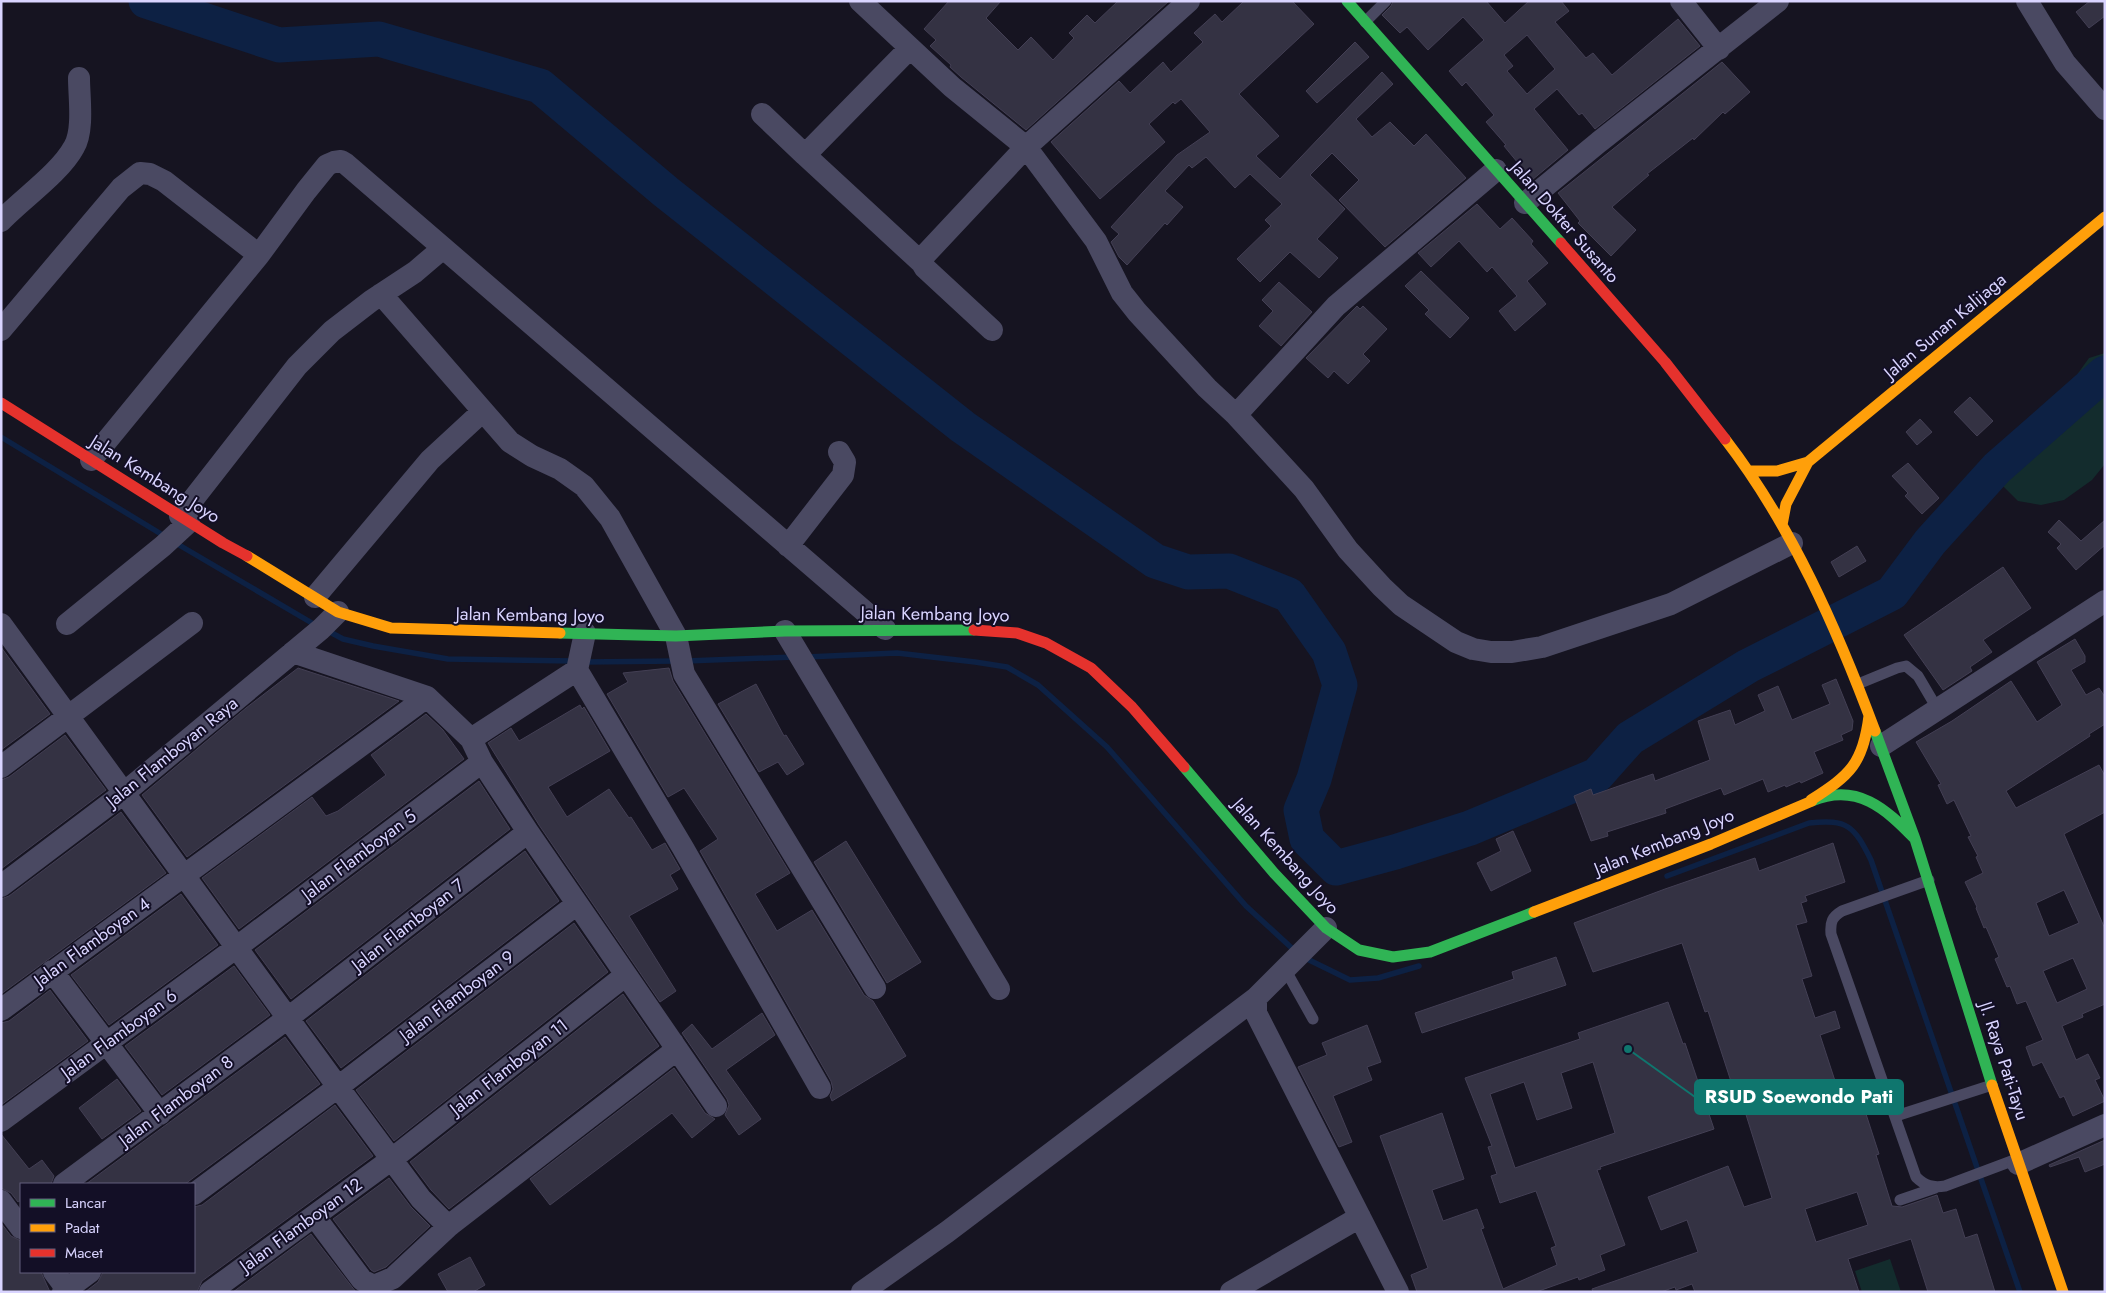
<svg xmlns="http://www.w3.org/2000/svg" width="2106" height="1293" font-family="Jost,sans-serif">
<rect width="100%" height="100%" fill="#161421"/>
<path fill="#132c2d" d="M 2105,353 L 2105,464 L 2092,480 L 2064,500 L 2041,505 L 2018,501 L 1986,469 L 2066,390 L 2089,358 Z
M 1890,1259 L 1901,1292 L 1862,1292 L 1855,1271 Z"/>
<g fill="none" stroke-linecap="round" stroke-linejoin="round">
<path stroke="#0d2144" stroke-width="5.5" d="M 1,437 L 166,537
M 174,542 L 317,626
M 328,631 L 343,639 L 373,646 L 448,659 L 574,661
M 806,657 L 897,653 L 975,662 L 1007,667 L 1038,685 L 1107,747 L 1246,906 L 1295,951
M 686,661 L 794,657
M 584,662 L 677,661
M 1667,876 L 1809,823 C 1848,819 1854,826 1871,860 L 2020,1292
M 1303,957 L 1350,980 L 1378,978 L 1419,966"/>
<path stroke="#0d2144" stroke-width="35" d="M 146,1 L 279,45 L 379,39 L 540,86 L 666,192 L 963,427 L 1155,561 L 1188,572 L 1229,571 L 1289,595 L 1329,652 L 1340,685 L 1314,779 L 1301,810 L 1307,839 L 1336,868 L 1395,852 L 1470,828 L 1597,775 L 1630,738 L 1748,666 L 1892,593 L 1930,542 L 1997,468 L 2105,373"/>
</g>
<path fill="#343243" stroke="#433f54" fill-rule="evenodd" d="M 949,1 L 1001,1 L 986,18 L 1018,50 L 1031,37 L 1053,60 L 1074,38 L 1069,33 L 1087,15 L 1095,23 L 1118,1 L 1169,1 L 1026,130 L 961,77 L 950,67 L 951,65 L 930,46 L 936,40 L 924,29 Z
M 1244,1 L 1292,1 L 1314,24 L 1239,94 L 1279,136 L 1256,156 L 1280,179 L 1382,72 L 1393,84 L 1356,119 L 1372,137 L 1390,122 L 1414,146 L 1426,134 L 1466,178 L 1385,247 L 1339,200 L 1359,180 L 1332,153 L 1310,175 L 1345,209 L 1317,239 L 1338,258 L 1319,278 L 1290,252 L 1260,282 L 1237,259 L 1271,226 L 1265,220 L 1282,204 L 1250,174 L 1235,188 L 1206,157 L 1192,168 L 1189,165 L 1165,191 L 1183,207 L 1167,225 L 1165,223 L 1127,265 L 1119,257 L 1111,242 L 1119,234 L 1111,227 L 1177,155 L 1210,132 L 1181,99 L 1175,104 L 1173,102 L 1149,124 L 1165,142 L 1100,199 L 1051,142 L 1119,81 L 1130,93 L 1163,62 L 1171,72 L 1203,42 L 1194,33 L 1215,14 L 1222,22 Z
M 1393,1 L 1486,1 L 1505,23 L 1529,1 L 1561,1 L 1569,11 L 1555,22 L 1586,58 L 1593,53 L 1612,75 L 1678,19 L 1700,46 L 1595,129 L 1582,113 L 1579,115 L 1557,89 L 1534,109 L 1568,150 L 1532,180 L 1504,146 L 1506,145 L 1486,122 L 1494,115 L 1466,82 L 1462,86 L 1449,71 L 1484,40 L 1463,17 L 1428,50 L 1407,27 L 1400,33 L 1382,15 L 1391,6 ZM 1527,35 L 1555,69 L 1527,94 L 1507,71 L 1513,66 L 1504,55 Z
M 2090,1 L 2105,1 L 2105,16 L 2089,28 L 2076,12 Z
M 1355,42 L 1369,57 L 1317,103 L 1306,91 Z
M 1722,62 L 1750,92 L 1725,114 L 1723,112 L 1694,140 L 1693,138 L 1647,174 L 1649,175 L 1612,207 L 1636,230 L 1611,256 L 1578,223 L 1580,221 L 1558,193 Z
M 1477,204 L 1500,229 L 1512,218 L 1533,241 L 1531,244 L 1548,263 L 1527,281 L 1546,304 L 1515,331 L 1499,311 L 1517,296 L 1492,267 L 1487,272 L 1459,241 L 1431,267 L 1418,253 Z
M 1421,271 L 1469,318 L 1450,338 L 1425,314 L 1429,310 L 1405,286 Z
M 1279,282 L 1312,312 L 1281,346 L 1259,326 L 1273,311 L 1262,300 Z
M 1357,306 L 1360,309 L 1363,306 L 1387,329 L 1363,354 L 1370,361 L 1348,384 L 1334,371 L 1328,378 L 1306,358 Z
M 1970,397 L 1993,421 L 1977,436 L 1954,412 Z
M 1920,419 L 1932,432 L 1917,445 L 1906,432 Z
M 1908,463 L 1939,498 L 1922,514 L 1905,496 L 1908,493 L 1892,476 Z
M 2059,520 L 2081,541 L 2105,520 L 2105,545 L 2076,570 L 2057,548 L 2061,544 L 2048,532 Z
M 1857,546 L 1866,561 L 1839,577 L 1831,562 Z
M 2003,567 L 2031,608 L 1983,640 L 1992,652 L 1970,667 L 1972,671 L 1943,690 L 1904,635 Z
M 2075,639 L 2085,656 L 2085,662 L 2071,670 L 2086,695 L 2099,688 L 2105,697 L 2105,724 L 2089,734 L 2090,736 L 2006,791 L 2016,808 L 2099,765 L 2105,776 L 2105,812 L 2064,834 L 2105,929 L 2105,1004 L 2082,1014 L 2083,1017 L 2062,1026 L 2076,1060 L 2088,1054 L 2100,1078 L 2095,1080 L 2105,1101 L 2073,1116 L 2064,1096 L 2060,1098 L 2042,1062 L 2033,1066 L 2026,1047 L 2043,1040 L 2026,1001 L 2017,1004 L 2010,986 L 2007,987 L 1995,959 L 1999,957 L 1986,927 L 1984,928 L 1976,908 L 1977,907 L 1965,882 L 1983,873 L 1976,857 L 1978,856 L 1968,837 L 1971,836 L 1954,800 L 1947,804 L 1938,785 L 1941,784 L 1916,742 L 1952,721 L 2011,681 L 2037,722 L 2062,705 L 2037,662 ZM 2064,890 L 2079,923 L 2049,936 L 2036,903 ZM 2073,958 L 2087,989 L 2057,1003 L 2043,971 Z
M 1,647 L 50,714 L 1,750 Z
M 298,668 L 399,701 L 187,857 L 142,795 L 246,708 Z
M 669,668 L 673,681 L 790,873 L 755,894 L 777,931 L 812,910 L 864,995 L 873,1001 L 906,1056 L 832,1101 L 830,1096 L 833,1089 L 831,1081 L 700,851 L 718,839 L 684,788 L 668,797 L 607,694 L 628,682 L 623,673 Z
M 1836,679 L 1853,721 L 1852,730 L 1841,735 L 1843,740 L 1814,752 L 1823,773 L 1801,783 L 1800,781 L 1786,787 L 1785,785 L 1768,792 L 1763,779 L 1724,795 L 1721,788 L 1665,809 L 1666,813 L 1607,832 L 1608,836 L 1591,841 L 1574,796 L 1591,789 L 1593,795 L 1653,774 L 1655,781 L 1710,760 L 1698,721 L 1730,710 L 1735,725 L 1765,711 L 1758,695 L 1778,686 L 1792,720 L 1830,704 L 1822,685 Z
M 756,684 L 784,736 L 786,735 L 804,764 L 787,775 L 778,762 L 759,772 L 718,704 Z
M 580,705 L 582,709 L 584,707 L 610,751 L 548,787 L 567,817 L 609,789 L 629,818 L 631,817 L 652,850 L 665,843 L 680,869 L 670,875 L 678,889 L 629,916 L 676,991 L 660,1002 L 539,825 L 488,743 L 511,728 L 519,741 Z
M 426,714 L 443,730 L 464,759 L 239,929 L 202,878 L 312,797 L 326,816 L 338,811 L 386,775 L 371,755 Z
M 65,735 L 106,790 L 1,869 L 1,780 L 9,777 Z
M 479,781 L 510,829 L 291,999 L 255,950 Z
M 121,812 L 166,873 L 1,994 L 1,899 L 9,896 Z
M 1513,831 L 1531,871 L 1491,891 L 1477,863 L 1501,851 L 1496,839 Z
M 846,841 L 921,962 L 887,983 L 814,862 Z
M 1833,843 L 1845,882 L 1805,896 L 1807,901 L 1801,903 L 1807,922 L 1796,925 L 1812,976 L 1802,979 L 1815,1018 L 1835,1011 L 1840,1028 L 1820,1035 L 1838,1090 L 1864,1082 L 1872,1109 L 1865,1111 L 1879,1154 L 1876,1155 L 1892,1206 L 1902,1207 L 1937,1195 L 1943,1213 L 1956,1209 L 1965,1238 L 1977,1234 L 1995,1292 L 1928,1292 L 1911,1239 L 1848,1259 L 1859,1292 L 1695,1292 L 1692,1284 L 1676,1290 L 1675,1287 L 1661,1292 L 1593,1292 L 1592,1289 L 1698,1252 L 1687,1220 L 1661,1230 L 1648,1197 L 1728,1166 L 1744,1207 L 1772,1198 L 1743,1105 L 1739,1106 L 1708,1011 L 1705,1012 L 1682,943 L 1593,972 L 1574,923 L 1665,889 L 1755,858 L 1759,871 ZM 1857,1192 L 1868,1225 L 1816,1242 L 1805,1209 Z
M 525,851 L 559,901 L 341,1068 L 306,1021 Z
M 181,894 L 218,945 L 109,1025 L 71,975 Z
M 574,923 L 608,972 L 394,1141 L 356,1090 Z
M 1556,957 L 1566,985 L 1422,1033 L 1415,1013 L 1514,979 L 1512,972 Z
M 234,966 L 270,1015 L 162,1095 L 125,1046 Z
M 50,990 L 88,1041 L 1,1105 L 1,1023 L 9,1021 Z
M 623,994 L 659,1046 L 449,1209 L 431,1190 L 410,1162 Z
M 1668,1002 L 1683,1044 L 1685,1043 L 1714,1129 L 1600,1167 L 1601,1169 L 1597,1170 L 1625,1245 L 1600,1255 L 1605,1270 L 1579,1280 L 1578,1277 L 1536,1292 L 1417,1292 L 1411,1275 L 1428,1268 L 1380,1136 L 1442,1113 L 1464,1179 L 1432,1190 L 1443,1221 L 1477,1209 L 1484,1228 L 1481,1229 L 1503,1289 L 1557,1265 L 1551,1248 L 1556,1246 L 1536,1191 L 1500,1203 L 1491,1176 L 1497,1174 L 1488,1147 L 1492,1146 L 1465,1078 L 1580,1039 L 1578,1033 ZM 1593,1062 L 1615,1133 L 1515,1168 L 1490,1094 L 1524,1082 L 1537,1120 L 1572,1108 L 1561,1073 Z
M 762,1013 L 775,1035 L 726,1070 L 761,1119 L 739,1135 L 725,1115 L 729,1105 L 727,1099 L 682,1033 L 692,1024 L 712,1049 Z
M 1367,1025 L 1381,1062 L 1367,1067 L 1372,1080 L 1333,1096 L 1352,1142 L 1339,1147 L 1298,1067 L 1327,1055 L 1322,1043 Z
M 285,1037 L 320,1084 L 185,1184 L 86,1184 Z
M 674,1068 L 705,1113 L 715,1119 L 692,1138 L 672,1113 L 550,1205 L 530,1179 Z
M 117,1079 L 141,1111 L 102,1139 L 79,1108 Z
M 335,1105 L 373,1156 L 202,1281 L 197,1292 L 85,1292 L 98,1282 L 103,1272 L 194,1272 L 194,1207 L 202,1205 Z
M 1,1134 L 29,1169 L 42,1160 L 54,1176 L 51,1184 L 21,1184 L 21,1200 L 18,1202 L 11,1193 L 1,1188 Z
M 2105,1140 L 2105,1164 L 2085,1172 L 2079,1157 L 2050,1167 L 2049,1165 Z
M 389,1178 L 411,1207 L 430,1226 L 386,1267 L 374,1272 L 371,1270 L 333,1219 Z
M 1,1223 L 11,1236 L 21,1241 L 21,1272 L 41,1272 L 50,1292 L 1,1292 Z
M 311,1234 L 356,1292 L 233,1292 Z
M 470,1257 L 485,1285 L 473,1292 L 448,1292 L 438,1274 Z"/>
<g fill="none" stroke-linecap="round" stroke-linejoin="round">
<path stroke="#4a4962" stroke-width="11" d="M 1365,22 L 1386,1
M 1858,684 L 1897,668 L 1906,666 L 1918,676 L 1938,710
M 1929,880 L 1842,911 C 1832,917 1830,922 1831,934 L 1916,1177 C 1925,1186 1933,1188 1945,1186 L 2017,1159
M 1285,969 L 1313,1019
M 1896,1116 L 1992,1085
M 1900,1200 L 1935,1188"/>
<path stroke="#4a4962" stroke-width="22" d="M 860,1 L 952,87 L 1026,147 L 1096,241 L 1122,293 L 1137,312 L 1207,388 L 1236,415 L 1304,489 L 1348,550 L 1382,587 L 1401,605 L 1456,642 L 1473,649 L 1491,652 L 1512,652 L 1542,647 L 1671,604 L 1792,543
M 1681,1 L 1719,49
M 2027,1 L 2065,63 L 2105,109
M 910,48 L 805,155 L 922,263
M 762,114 L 805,155
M 1525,203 L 1599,142 L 1778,1
M 1,221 C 22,199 60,173 74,147 C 84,130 79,97 79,78
M 381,294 L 510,442 L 532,456 L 560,469 L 584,486 L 610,518 L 676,636 L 684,674 L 875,988
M 1,330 L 121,188 L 140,173 L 150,174 L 164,181 L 259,255
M 992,330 L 925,268 L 922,263 L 923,257 L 1026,147 L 1189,1
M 1236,415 L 1336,306 L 1496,170
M 91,460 L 259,255 L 306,191 L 327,165 L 334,162 L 341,161 L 346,164 L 885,629
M 180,516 L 297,366 L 332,331 L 371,301 L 415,272 L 442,249
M 788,546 L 843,475 L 845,462 L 839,452
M 315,597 L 430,460 L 483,411
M 1,624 L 338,1087 L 421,1199 L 444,1222 L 450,1225
M 67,624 L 163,546 L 189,522
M 785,631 L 999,989
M 585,633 L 577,670 L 683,848 L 820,1088
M 293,652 L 427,697 L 471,739 L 482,762 L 528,832 L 716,1106
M 471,739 L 577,670
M 1881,746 L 2105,601
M 1,767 L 192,623
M 1,886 L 124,793 L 321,629 L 338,612
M 52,971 L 160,1114
M 1256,998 L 1256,1013 L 1398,1292
M 1,1010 L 427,697
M 1,1121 L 237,947 L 482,762
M 2018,1164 L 2105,1125
M 64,1184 L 288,1018 L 528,832
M 194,1194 L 338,1087 L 577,904
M 1,1201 L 21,1228
M 315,1217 L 362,1280 L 374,1286 L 393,1278 L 450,1225 L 671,1054 L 674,1047 L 673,1043
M 54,1272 L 69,1292
M 63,1292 L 90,1272
M 210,1292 L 392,1159 L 626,975
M 862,1292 L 947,1232 L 1256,998 L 1326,928
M 1231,1292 L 1360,1217"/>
<path stroke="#30b455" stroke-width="11" d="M 1347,1 L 1561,243
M 560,633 L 676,636 L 785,631 L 974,630
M 1875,731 L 1915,839
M 1184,767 L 1274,873 L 1326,928 L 1359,950 L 1393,957 L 1430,952 L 1534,912
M 1812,801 C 1857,782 1886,809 1915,839 L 1992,1085"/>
<path stroke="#ff9f0a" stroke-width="11" d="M 1725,439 C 1792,526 1837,629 1875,731
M 1749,471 L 1777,471 L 1808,462 L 2105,217
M 1782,525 L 1786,504 L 1808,462
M 247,556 L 338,612 L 391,628 L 560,633
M 1811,800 C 1850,775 1863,764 1869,716
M 1534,912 L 1711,844 L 1812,801
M 1992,1085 L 2063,1292"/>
<path stroke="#e5322d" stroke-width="11" d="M 1561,243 L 1665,362 L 1725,439
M 1,403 L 223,543 L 247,556
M 974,630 L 1017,633 L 1046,643 L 1091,668 L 1132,707 L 1184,767"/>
</g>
<g text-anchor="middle" stroke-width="4" stroke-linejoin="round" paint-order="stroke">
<g font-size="18" fill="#d9d4ff" stroke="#130f26">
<text transform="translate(1565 222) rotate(49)" y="6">Jalan Dokter Susanto</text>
<text transform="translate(1945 326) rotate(-40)" y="6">Jalan Sunan Kalijaga</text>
<text transform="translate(155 479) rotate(32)" y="6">Jalan Kembang Joyo</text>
<text transform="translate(935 614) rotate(1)" y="6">Jalan Kembang Joyo</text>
<text transform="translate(530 615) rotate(1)" y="6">Jalan Kembang Joyo</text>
<text transform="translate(172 752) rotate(-39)" y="6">Jalan Flamboyan Raya</text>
<text transform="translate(1664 842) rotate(-22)" y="6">Jalan Kembang Joyo</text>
<text transform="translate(359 855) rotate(-37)" y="6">Jalan Flamboyan 5</text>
<text transform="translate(1286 856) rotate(48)" y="6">Jalan Kembang Joyo</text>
<text transform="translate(408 925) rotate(-38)" y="6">Jalan Flamboyan 7</text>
<text transform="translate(92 942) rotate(-36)" y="6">Jalan Flamboyan 4</text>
<text transform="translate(457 996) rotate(-37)" y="6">Jalan Flamboyan 9</text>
<text transform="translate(119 1034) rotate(-36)" y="6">Jalan Flamboyan 6</text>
<text transform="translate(2004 1061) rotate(72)" y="6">Jl. Raya Pati-Tayu</text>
<text transform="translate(509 1067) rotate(-38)" y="6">Jalan Flamboyan 11</text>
<text transform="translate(176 1101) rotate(-37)" y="6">Jalan Flamboyan 8</text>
<text transform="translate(301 1225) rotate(-36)" y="6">Jalan Flamboyan 12</text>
</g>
</g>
<path fill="none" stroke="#0f766e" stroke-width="2" d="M1628 1049L1695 1097"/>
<circle fill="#0f766e" stroke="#130f26" stroke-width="2" cx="1628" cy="1049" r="5"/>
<rect fill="#0f766e" stroke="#0f766e" stroke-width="2" x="1695" y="1080" width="208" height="34" rx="5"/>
<g font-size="19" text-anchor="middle" font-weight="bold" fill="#fff">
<text x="1799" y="1103">RSUD Soewondo Pati</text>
</g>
<rect width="2106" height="1293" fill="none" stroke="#d9d4ff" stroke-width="5"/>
<rect x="20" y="1183" width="175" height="90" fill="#130f26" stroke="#625e7d"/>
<rect x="30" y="1199" width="25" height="8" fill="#30b455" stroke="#625e7d"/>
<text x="65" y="1208" font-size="15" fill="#d9d4ff">Lancar</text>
<rect x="30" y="1224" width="25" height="8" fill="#ff9f0a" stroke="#625e7d"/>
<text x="65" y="1233" font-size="15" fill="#d9d4ff">Padat</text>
<rect x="30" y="1249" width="25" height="8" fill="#e5322d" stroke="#625e7d"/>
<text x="65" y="1258" font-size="15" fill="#d9d4ff">Macet</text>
</svg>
